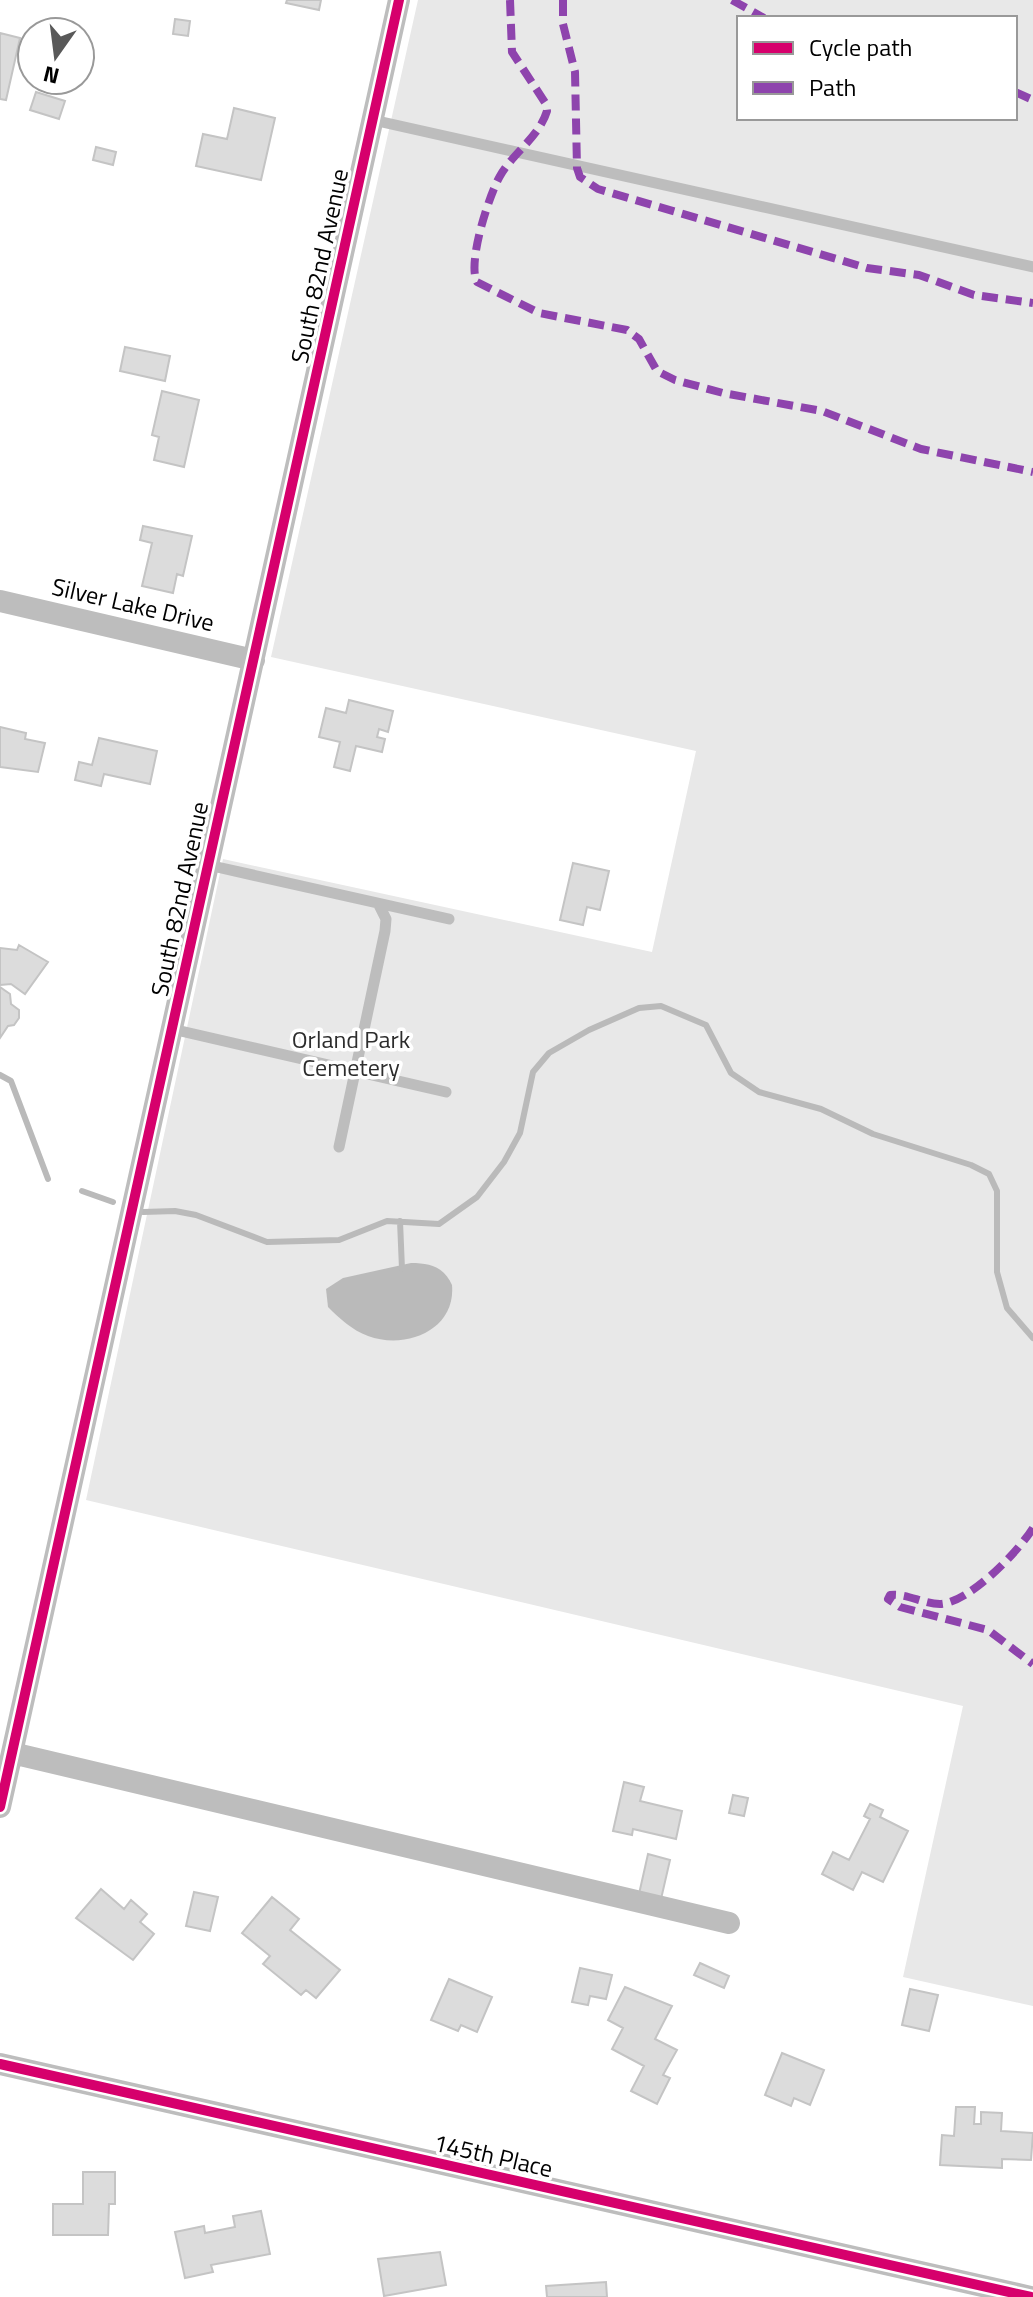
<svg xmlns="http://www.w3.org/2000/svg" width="1033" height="2297" font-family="'Titillium Web',sans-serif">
<rect width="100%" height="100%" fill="#fff"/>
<path fill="#e8e8e8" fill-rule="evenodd" d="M 418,0 L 1033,0 L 1033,2006 L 903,1977 L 963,1706 L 86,1500 L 223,859 L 652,952 L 696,751 L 271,657 ZM 739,18 L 1015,18 L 1015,118 L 739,118 Z"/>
<path fill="#bababa" d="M 411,1263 C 430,1263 444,1267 452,1285 C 456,1330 406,1350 368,1336 C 352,1330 340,1319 328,1307 L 326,1289 L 343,1278 Z"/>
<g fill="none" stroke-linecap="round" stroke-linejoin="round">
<path stroke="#bababa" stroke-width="6" d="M 0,1075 L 11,1081 L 48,1179
M 82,1191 L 113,1202
M 143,1212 L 175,1211 L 196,1215 L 267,1242 L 339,1240 L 387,1221 L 439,1224 L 477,1197 L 504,1162 L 520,1133 L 533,1072 L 549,1053 L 589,1030 L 639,1008 L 661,1006 L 706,1025 L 731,1073 L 759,1092 L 821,1109 L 873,1134 L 971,1165 L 989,1174 L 997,1191 L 997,1272 L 1007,1308 L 1033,1338
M 400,1221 L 402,1269"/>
</g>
<path fill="#dcdcdc" stroke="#c4c4c4" stroke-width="2" d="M 287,0 L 321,0 L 319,10 L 286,3 Z
M 175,19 L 190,21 L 188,36 L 173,34 Z
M 0,33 L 20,38 L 6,100 L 0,99 Z
M 36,92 L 65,101 L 59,119 L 30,110 Z
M 234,108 L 275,118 L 261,180 L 196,166 L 203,134 L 227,139 Z
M 96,147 L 116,152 L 113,165 L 93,160 Z
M 125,347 L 170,356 L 165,381 L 120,371 Z
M 162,391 L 199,400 L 184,467 L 154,460 L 159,437 L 152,435 Z
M 143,526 L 192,536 L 183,576 L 177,574 L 173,593 L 142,586 L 152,543 L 140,540 Z
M 349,700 L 393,711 L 388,732 L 379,729 L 377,737 L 385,739 L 382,752 L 356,746 L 350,771 L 334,767 L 340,742 L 319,737 L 326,708 L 346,713 Z
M 0,727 L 26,733 L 25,739 L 45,743 L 38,772 L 0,767 Z
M 99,738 L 157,751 L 150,784 L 104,774 L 101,786 L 75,780 L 79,762 L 92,765 Z
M 573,863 L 609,871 L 600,910 L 587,907 L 583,925 L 560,920 Z
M 19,945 L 48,962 L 25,994 L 11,984 L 0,985 L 0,948 L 17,950 Z
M 0,987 L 10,994 L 11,1004 L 19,1010 L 19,1018 L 14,1025 L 8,1026 L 0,1038 Z
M 624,1782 L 644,1787 L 640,1801 L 682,1811 L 676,1839 L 633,1829 L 632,1835 L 613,1831 Z
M 733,1795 L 748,1798 L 744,1816 L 729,1813 Z
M 870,1804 L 883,1810 L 880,1817 L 908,1831 L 883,1882 L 862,1872 L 853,1890 L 822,1874 L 833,1852 L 849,1860 L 870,1819 L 864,1816 Z
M 648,1854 L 670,1860 L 661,1899 L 639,1894 Z
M 101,1889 L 124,1909 L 131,1900 L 147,1914 L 140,1922 L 154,1934 L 133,1960 L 76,1918 Z
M 194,1892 L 218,1897 L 210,1931 L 186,1926 Z
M 272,1897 L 299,1919 L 290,1930 L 340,1970 L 316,1998 L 306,1990 L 301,1995 L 263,1964 L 270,1956 L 242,1933 Z
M 700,1963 L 729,1976 L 724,1988 L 694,1975 Z
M 580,1968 L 612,1975 L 606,1999 L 590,1996 L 588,2005 L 572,2002 Z
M 449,1979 L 492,1997 L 477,2032 L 461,2025 L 458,2031 L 431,2020 Z
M 625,1987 L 672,2006 L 655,2039 L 677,2050 L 663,2075 L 670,2078 L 657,2104 L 631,2091 L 644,2066 L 612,2049 L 623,2028 L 608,2020 Z
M 910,1989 L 938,1995 L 929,2031 L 902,2025 Z
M 782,2053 L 824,2070 L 810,2105 L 794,2098 L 791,2106 L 765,2095 Z
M 956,2107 L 975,2107 L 974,2124 L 981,2124 L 981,2112 L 1002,2113 L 1001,2131 L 1033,2133 L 1031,2160 L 1002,2159 L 1002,2168 L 940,2165 L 942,2135 L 954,2136 Z
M 83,2172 L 115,2172 L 115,2204 L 109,2204 L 108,2235 L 53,2235 L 53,2204 L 83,2204 Z
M 261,2211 L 270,2254 L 211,2265 L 213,2272 L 185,2278 L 175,2232 L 204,2226 L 205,2233 L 235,2227 L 233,2216 Z
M 440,2252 L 446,2285 L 384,2296 L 378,2259 Z
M 606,2282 L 607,2297 L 547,2297 L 546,2286 Z"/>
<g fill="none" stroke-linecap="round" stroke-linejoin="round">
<path stroke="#bdbdbd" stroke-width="11" d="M 373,120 L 1033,267
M 208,865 L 449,919
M 172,1029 L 446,1092
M 339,1147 L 385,931 L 386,919 L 379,905"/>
<path stroke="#bdbdbd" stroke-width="22" d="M 0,601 L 254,660
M 12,1753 L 729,1923
M 0,1807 L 399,0
M 0,2064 L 1031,2297"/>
<path stroke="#8e44ad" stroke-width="8" stroke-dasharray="16 8" stroke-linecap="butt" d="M 510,0 L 512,52 L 546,104 L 547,111 C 539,137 513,153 500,176 C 489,195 467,263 477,282 L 539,313 L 627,330 L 639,339 L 657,371 L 675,380 L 723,393 L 822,411 L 921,449 L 1033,472
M 563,0 L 563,24 L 575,72 L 577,168 L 580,177 L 598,189 L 867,268 L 919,275 L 974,295 L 1033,303
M 732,0 L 764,18
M 1015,92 L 1033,100
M 1033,1528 C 1018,1552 969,1603 940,1604 C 923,1604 907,1593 890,1595 L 888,1599 L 900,1607 L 988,1630 L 1033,1664"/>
<g stroke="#fff" stroke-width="15">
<path id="cycleway" d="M 0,1807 L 399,0
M 0,2064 L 1031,2297"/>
</g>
<use href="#cycleway" stroke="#d6006c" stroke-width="10"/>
</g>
<g text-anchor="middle" stroke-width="7" stroke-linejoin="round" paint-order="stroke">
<g font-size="24" fill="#000" stroke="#fff">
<text transform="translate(320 266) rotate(-78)" y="8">South 82nd Avenue</text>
<text transform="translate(133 605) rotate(13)" y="8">Silver Lake Drive</text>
<text transform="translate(180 899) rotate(-78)" y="8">South 82nd Avenue</text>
<text transform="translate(493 2156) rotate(13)" y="8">145th Place</text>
</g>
<g font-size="24" fill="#2d2d2d" stroke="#fff">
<text x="351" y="1048">Orland Park<tspan x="351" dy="28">Cemetery</tspan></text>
</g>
</g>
<rect x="737" y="16" width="280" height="104" fill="#ffffff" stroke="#999999" stroke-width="2"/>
<rect x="753" y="42" width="40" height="12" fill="#d6006c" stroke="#999999" stroke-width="2"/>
<text x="809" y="56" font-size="24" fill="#000000">Cycle path</text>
<rect x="753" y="82" width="40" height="12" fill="#8e44ad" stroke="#999999" stroke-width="2"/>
<text x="809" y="96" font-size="24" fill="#000000">Path</text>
<g transform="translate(56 56) rotate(194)"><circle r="38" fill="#ffffff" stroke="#999999" stroke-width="2"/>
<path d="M0-6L14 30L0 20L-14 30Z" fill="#595959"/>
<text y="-12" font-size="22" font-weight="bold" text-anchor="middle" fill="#000000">N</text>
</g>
</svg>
